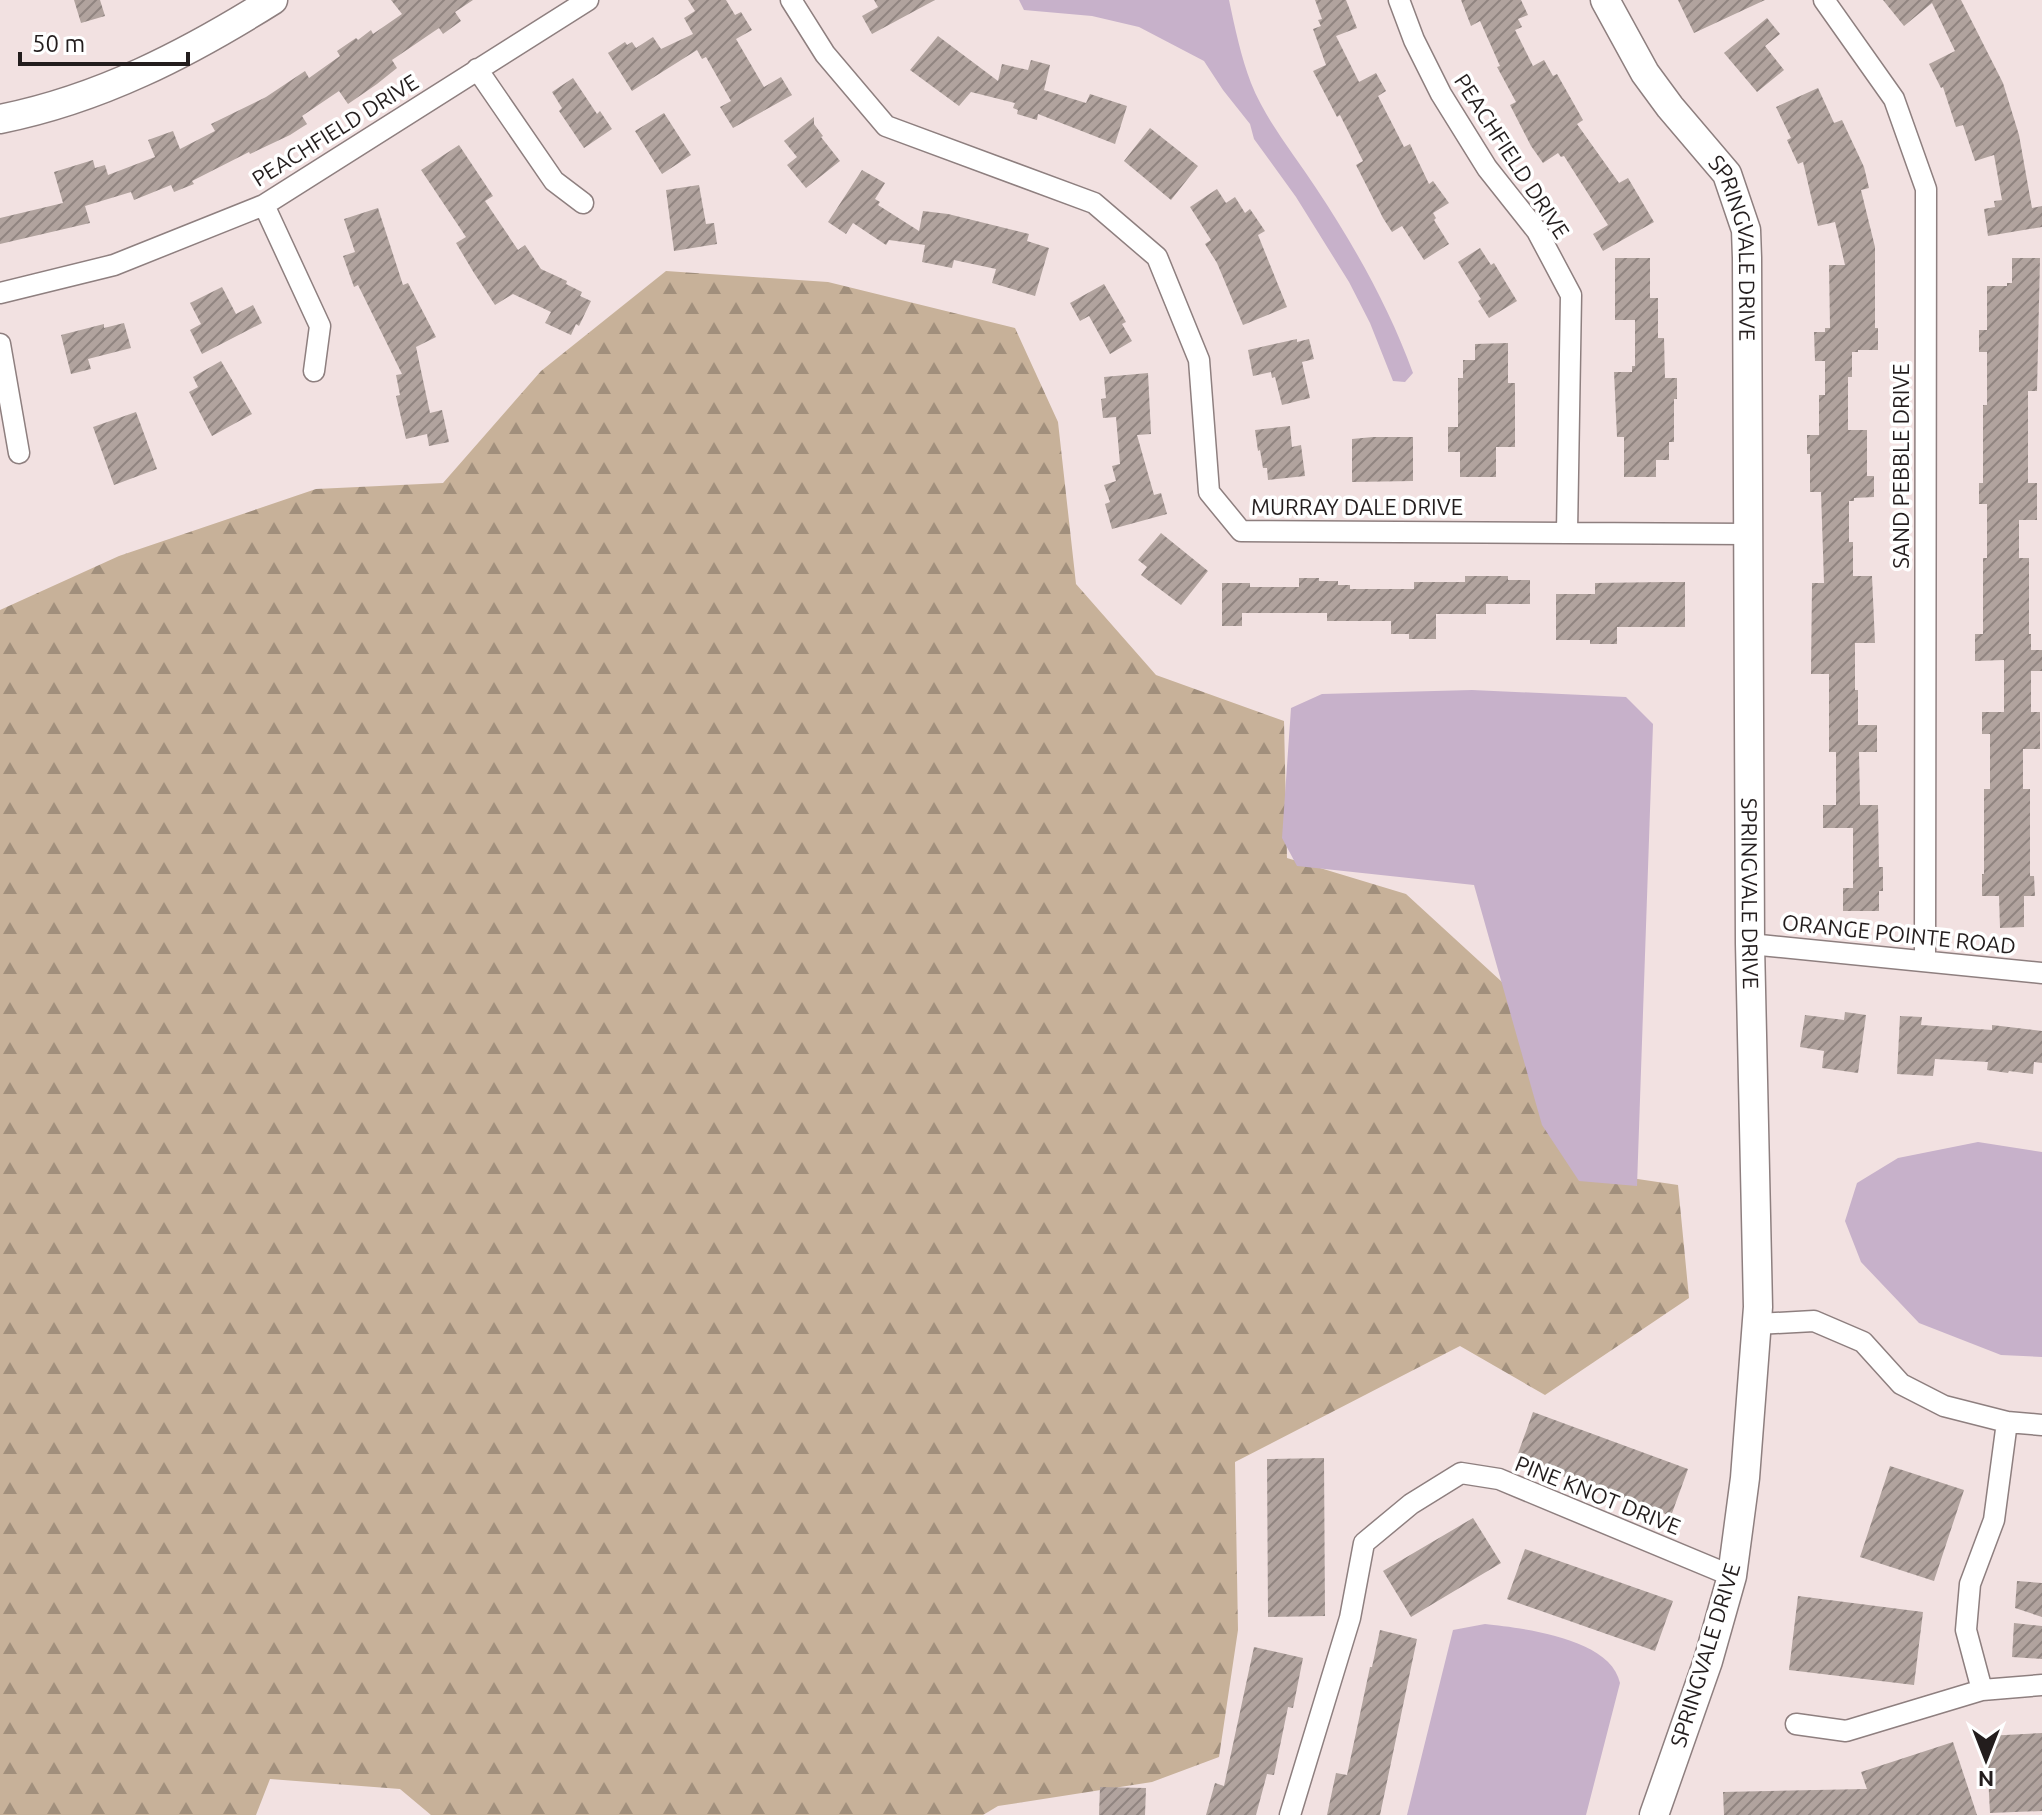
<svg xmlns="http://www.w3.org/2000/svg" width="2042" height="1815" font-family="Ubuntu,sans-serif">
<defs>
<pattern id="forest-firs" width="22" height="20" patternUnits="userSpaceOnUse" patternTransform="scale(2)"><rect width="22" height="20" fill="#c7b199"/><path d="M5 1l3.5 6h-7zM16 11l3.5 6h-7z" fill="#a18f7c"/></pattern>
<pattern id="building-hatch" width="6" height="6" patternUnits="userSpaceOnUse" patternTransform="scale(2)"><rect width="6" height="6" fill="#b1a39e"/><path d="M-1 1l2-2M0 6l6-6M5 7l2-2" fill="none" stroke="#908480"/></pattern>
</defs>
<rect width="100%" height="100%" fill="#f2e1e1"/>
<path fill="url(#forest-firs)" d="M 666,271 L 828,282 L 1015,328 L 1058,422 L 1076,584 L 1156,675 L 1284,721 L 1287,858 L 1406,894 L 1502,982 L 1577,1170 L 1678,1185 L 1689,1298 L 1545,1395 L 1460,1346 L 1235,1462 L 1238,1630 L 1219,1757 L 1152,1782 L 998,1806 L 983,1815 L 431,1815 L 400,1789 L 270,1779 L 256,1815 L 0,1815 L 0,610 L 119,556 L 316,489 L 443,483 L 541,371 Z"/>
<path fill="#c7b1ca" d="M 1019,0 L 1229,0 C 1235,28 1241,57 1251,83 C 1266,121 1294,154 1316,188 C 1355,247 1389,307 1413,373 L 1405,382 L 1393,381 L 1370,323 L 1349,282 L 1296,197 L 1254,139 L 1250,124 L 1223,90 L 1204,61 L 1139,27 L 1092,16 L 1024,10 Z
M 1472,690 L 1626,697 L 1653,724 L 1637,1186 L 1579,1181 L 1542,1125 L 1474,885 L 1297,866 L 1282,838 L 1291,708 L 1322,694 Z
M 1978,1142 L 2042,1152 L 2042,1357 L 2001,1355 L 1919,1323 L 1861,1262 L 1845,1221 L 1857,1183 L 1898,1158 Z
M 1485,1624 C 1522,1628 1611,1638 1620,1683 L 1586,1815 L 1407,1815 L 1453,1630 Z"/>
<path fill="url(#building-hatch)" d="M 74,0 L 100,0 L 105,16 L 81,23 Z
M 391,0 L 473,0 L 455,12 L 461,21 L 443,34 L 439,28 L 392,60 L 397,68 L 377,84 L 348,104 L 339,91 L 302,116 L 307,124 L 290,135 L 250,154 L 249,152 L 192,181 L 194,184 L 174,192 L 171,185 L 134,200 L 131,192 L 85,206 L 90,223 L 0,244 L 0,218 L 63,203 L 54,172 L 93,160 L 95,168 L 105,165 L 108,175 L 155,157 L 148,140 L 173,131 L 180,149 L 215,131 L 211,124 L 266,97 L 305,71 L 309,78 L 340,56 L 337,51 L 356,38 L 358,40 L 371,30 L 373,34 L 402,14 Z
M 688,0 L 726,0 L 735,15 L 741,12 L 752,30 L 736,39 L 764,87 L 781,77 L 792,95 L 733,128 L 720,107 L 731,101 L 706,57 L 702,59 L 697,50 L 632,91 L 608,53 L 625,42 L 627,45 L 632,42 L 636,48 L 653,37 L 661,49 L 693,34 L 684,18 L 695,11 Z
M 874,0 L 935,0 L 872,34 L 862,16 L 878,7 Z
M 1315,0 L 1346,0 L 1357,28 L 1336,36 L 1359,82 L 1376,73 L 1386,91 L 1378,96 L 1404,147 L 1410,144 L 1429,184 L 1433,181 L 1449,203 L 1433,213 L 1436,218 L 1434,220 L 1449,244 L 1424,260 L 1402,226 L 1392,232 L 1383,218 L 1356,165 L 1363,161 L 1340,115 L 1337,117 L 1313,71 L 1326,65 L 1313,29 L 1321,26 L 1318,20 L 1322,19 Z
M 1461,0 L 1521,0 L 1528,15 L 1518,19 L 1522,27 L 1515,30 L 1533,66 L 1544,60 L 1553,76 L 1557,74 L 1583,120 L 1577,124 L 1619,183 L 1628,178 L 1654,222 L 1603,251 L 1593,234 L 1608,225 L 1564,156 L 1561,157 L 1558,153 L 1543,163 L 1531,146 L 1510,105 L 1516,102 L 1497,67 L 1500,66 L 1480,21 L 1471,26 Z
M 1678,0 L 1765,0 L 1694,33 Z
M 1883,0 L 1961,0 L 2003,83 L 2019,135 L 2032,208 L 2042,206 L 2042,227 L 1988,236 L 1984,209 L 1995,207 L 1994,201 L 2002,200 L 1994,155 L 1975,161 L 1963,125 L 1956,127 L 1943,87 L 1941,88 L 1929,64 L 1955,51 L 1932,3 L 1904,26 Z
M 1767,18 L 1780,34 L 1765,46 L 1784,70 L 1757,92 L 1724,53 Z
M 938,36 L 998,81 L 1002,64 L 1028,70 L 1031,60 L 1050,65 L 1044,90 L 1086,103 L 1090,94 L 1127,106 L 1115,144 L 1038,114 L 1037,120 L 1017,114 L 1018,110 L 1013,108 L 1015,103 L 971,92 L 959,106 L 910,70 Z
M 573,78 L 597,114 L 600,111 L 612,129 L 584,148 L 559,111 L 562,108 L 552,92 Z
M 1818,88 L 1834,123 L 1842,120 L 1864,167 L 1869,188 L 1861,190 L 1875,247 L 1875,328 L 1878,328 L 1878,350 L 1858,350 L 1858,352 L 1852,352 L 1852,377 L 1848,377 L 1848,430 L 1867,430 L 1867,476 L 1874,476 L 1874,497 L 1854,498 L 1854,501 L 1849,501 L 1849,542 L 1853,542 L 1853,576 L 1872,576 L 1875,643 L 1855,643 L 1855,690 L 1858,690 L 1858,725 L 1877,725 L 1877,752 L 1859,752 L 1860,805 L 1878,805 L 1879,867 L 1883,867 L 1883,891 L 1879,891 L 1879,911 L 1843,911 L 1843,888 L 1853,888 L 1853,828 L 1823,828 L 1823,805 L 1836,805 L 1836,752 L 1829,752 L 1829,674 L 1811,674 L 1812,583 L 1824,583 L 1821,492 L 1810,492 L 1810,454 L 1807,454 L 1807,435 L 1819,435 L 1819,395 L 1825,395 L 1825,361 L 1815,361 L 1814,332 L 1825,332 L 1825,328 L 1830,328 L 1829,265 L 1845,265 L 1835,222 L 1818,226 L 1803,162 L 1798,164 L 1787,140 L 1791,138 L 1776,107 Z
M 664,113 L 691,155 L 662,174 L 635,131 Z
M 814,117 L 814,124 L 823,136 L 821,137 L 840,161 L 806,188 L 787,165 L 797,157 L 784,141 Z
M 1150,128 L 1198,166 L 1171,200 L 1124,161 Z
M 459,145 L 493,196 L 485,201 L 518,250 L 525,245 L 541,269 L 567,281 L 566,284 L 582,292 L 580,296 L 591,301 L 579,326 L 576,324 L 571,335 L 545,323 L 551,312 L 513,294 L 495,305 L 474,273 L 456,243 L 466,237 L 421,170 Z
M 862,170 L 885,183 L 875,199 L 880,202 L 878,205 L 919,231 L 923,211 L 948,214 L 1029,234 L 1027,241 L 1049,248 L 1035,296 L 992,283 L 996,269 L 954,260 L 952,268 L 922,262 L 925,245 L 889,240 L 886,245 L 853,223 L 846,234 L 828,222 Z
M 699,185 L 706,224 L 714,223 L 717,244 L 674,251 L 666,190 Z
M 1217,189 L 1226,203 L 1235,197 L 1245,213 L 1250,209 L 1265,231 L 1258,235 L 1287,307 L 1243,325 L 1217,263 L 1205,244 L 1211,240 L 1190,207 Z
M 378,208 L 403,285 L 408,283 L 436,337 L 416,347 L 430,413 L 442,410 L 449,442 L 429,446 L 427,434 L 406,439 L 396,396 L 400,395 L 396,375 L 402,374 L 358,285 L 354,287 L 343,256 L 355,252 L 344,219 Z
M 1480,248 L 1491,265 L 1494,263 L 1517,301 L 1489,318 L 1478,301 L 1481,299 L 1458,262 Z
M 1615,258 L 1650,258 L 1650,298 L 1658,298 L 1658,338 L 1664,338 L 1665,378 L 1677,378 L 1677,399 L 1674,399 L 1674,442 L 1669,442 L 1669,460 L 1656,460 L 1656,477 L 1624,477 L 1624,437 L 1617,437 L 1614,372 L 1632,372 L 1632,366 L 1635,366 L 1635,320 L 1615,320 Z
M 2012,258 L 2040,258 L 2037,391 L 2028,391 L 2028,483 L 2037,483 L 2037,520 L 2019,520 L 2019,558 L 2029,558 L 2029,634 L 2031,634 L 2031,650 L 2042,650 L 2042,671 L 2031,671 L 2031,712 L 2040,712 L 2040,749 L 2023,749 L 2023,789 L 2030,789 L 2030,876 L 2034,876 L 2035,896 L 2024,896 L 2024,927 L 2000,928 L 1999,896 L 1982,896 L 1982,874 L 1984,874 L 1984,789 L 1990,789 L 1990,734 L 1982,734 L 1982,712 L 2004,712 L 2004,660 L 1975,661 L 1975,634 L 1983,634 L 1983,558 L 1987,558 L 1987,504 L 1979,504 L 1979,483 L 1983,483 L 1983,405 L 1987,405 L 1987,352 L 1979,352 L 1979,330 L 1987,330 L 1987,286 L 2007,286 L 2007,283 L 2012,283 Z
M 1104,284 L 1126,322 L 1122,324 L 1132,341 L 1110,354 L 1089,316 L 1080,321 L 1070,303 Z
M 222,287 L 236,314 L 253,305 L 262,323 L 202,354 L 190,330 L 201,324 L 190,303 Z
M 124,323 L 131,348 L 88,359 L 91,369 L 71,374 L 61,335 L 104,324 L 104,328 Z
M 1297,339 L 1297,342 L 1309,339 L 1314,359 L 1302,362 L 1310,398 L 1282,405 L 1275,377 L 1272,378 L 1271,372 L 1253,376 L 1248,350 Z
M 1508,343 L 1508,383 L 1515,383 L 1515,447 L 1496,447 L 1496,477 L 1460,477 L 1460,452 L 1448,452 L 1448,427 L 1458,427 L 1458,378 L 1463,378 L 1463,360 L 1475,360 L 1475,344 Z
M 221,361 L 252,414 L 212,436 L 189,392 L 198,387 L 193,377 Z
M 1148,373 L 1151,434 L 1137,435 L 1154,495 L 1161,493 L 1167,514 L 1112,529 L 1105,504 L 1110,502 L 1104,485 L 1116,481 L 1112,466 L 1120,464 L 1116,417 L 1103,418 L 1101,399 L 1106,398 L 1104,377 Z
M 136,412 L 157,469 L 114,485 L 93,427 Z
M 1290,426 L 1292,447 L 1301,445 L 1305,476 L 1268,480 L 1267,468 L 1263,468 L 1260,450 L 1258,451 L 1255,430 Z
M 1373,437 L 1413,437 L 1413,481 L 1352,482 L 1352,439 Z
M 1161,533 L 1208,571 L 1181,605 L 1141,575 L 1147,567 L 1138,560 Z
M 1465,576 L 1508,576 L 1508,580 L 1530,580 L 1530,604 L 1486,604 L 1486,614 L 1436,614 L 1436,639 L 1409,639 L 1409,634 L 1391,634 L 1391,621 L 1327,621 L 1327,613 L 1242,613 L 1242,626 L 1222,626 L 1222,583 L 1250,583 L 1250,587 L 1299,587 L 1299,578 L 1319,578 L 1319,581 L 1338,581 L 1338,585 L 1350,585 L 1350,589 L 1414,589 L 1414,582 L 1465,582 Z
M 1665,582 L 1685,582 L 1685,627 L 1617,627 L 1617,644 L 1590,644 L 1590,640 L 1556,640 L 1556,594 L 1595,594 L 1595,583 Z
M 1845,1012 L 1866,1015 L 1858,1073 L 1822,1068 L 1824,1051 L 1800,1047 L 1805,1015 L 1844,1020 Z
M 1900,1016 L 1922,1017 L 1921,1025 L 1992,1030 L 1992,1025 L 2042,1031 L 2042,1063 L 2034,1062 L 2033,1074 L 2009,1071 L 2008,1073 L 1987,1070 L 1988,1062 L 1935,1059 L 1933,1076 L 1897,1074 Z
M 1533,1412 L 1688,1469 L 1671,1516 L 1516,1459 Z
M 1324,1458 L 1325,1616 L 1268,1617 L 1267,1459 Z
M 1890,1466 L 1964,1490 L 1934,1581 L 1860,1557 Z
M 1473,1518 L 1501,1563 L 1411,1617 L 1383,1571 Z
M 1525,1549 L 1673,1601 L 1655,1651 L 1507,1599 Z
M 2017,1581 L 2042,1583 L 2042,1617 L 2015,1608 Z
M 1798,1596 L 1923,1612 L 1914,1685 L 1789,1670 Z
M 2014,1623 L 2042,1626 L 2042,1659 L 2012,1657 Z
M 1380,1630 L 1417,1639 L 1380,1815 L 1327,1815 L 1336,1773 L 1347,1775 L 1370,1667 L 1372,1667 Z
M 1254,1647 L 1303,1658 L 1293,1708 L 1288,1707 L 1274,1775 L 1267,1774 L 1256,1815 L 1206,1815 L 1215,1783 L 1224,1786 Z
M 2042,1733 L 2042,1811 L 1990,1813 L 1986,1736 Z
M 1953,1742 L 1977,1815 L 1724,1815 L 1723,1792 L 1867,1789 L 1861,1772 Z
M 1100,1787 L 1146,1788 L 1145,1815 L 1099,1815 Z"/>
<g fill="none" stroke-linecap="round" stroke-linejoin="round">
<g stroke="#8e7f7f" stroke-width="23">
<path id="street" d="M 791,0 L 825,54 L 886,126 L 1094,203 L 1157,257 L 1199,360 L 1209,492 L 1241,531 L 1748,534
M 1399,0 L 1414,40 L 1441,94 L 1487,168 L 1537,231 L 1571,295 L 1567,532
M 1824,0 L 1894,99 L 1926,189 L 1925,960
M 477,69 L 554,181 L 583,203
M 264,205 L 320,326 L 314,371
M 0,293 L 114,265 L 264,205 L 588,0
M 0,344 L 19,453
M 1750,944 L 2042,973
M 1757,1324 L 1814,1321 L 1863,1342 L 1901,1384 L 1944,1406 L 2007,1422 L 2042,1425
M 1982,1690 L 1966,1630 L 1970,1584 L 1994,1520 L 2007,1422
M 1796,1724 L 1846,1731 L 1982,1690 L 2042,1685
M 1290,1815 L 1350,1618 L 1364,1543 L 1411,1504 L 1461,1473 L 1499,1479 L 1732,1576"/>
</g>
<g stroke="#8e7f7f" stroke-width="31">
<g id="secondary">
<path id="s1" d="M 1605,0 L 1645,73 L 1670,107 L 1727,174 L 1746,230 L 1747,258 L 1750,944 L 1758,1307 L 1745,1478 L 1732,1576 L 1708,1661 L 1654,1815"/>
<path d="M 0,119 C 100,99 187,54 273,0"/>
</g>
</g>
<use href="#street" stroke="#fff" stroke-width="20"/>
<use href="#secondary" stroke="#fff" stroke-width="28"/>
</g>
<g text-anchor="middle" stroke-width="7" stroke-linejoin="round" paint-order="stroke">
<g font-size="22" fill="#231d1d" stroke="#fff">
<text transform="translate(335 130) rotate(-32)" y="8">PEACHFIELD DRIVE</text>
<text transform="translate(1512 156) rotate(57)" y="8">PEACHFIELD DRIVE</text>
<text dy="8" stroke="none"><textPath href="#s1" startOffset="288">SPRINGVALE DRIVE</textPath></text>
<text transform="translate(1901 466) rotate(-90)" y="8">SAND PEBBLE DRIVE</text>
<text x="1357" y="515">MURRAY DALE DRIVE</text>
<text dy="8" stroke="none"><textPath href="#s1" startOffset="936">SPRINGVALE DRIVE</textPath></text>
<text transform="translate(1899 934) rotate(6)" y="8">ORANGE POINTE ROAD</text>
<text transform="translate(1598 1495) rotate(22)" y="8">PINE KNOT DRIVE</text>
<text transform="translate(1705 1655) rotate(-73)" y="8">SPRINGVALE DRIVE</text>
</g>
</g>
<g transform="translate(1986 1759) rotate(180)" stroke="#ffffff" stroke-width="6" paint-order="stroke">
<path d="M0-6L14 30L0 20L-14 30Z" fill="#231d1d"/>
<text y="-12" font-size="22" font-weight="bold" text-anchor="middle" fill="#231d1d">N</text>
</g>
<path d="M20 52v12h168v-12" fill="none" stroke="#231d1d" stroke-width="4"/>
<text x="32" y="52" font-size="24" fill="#231d1d" stroke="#ffffff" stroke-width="6" paint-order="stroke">50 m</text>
</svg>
